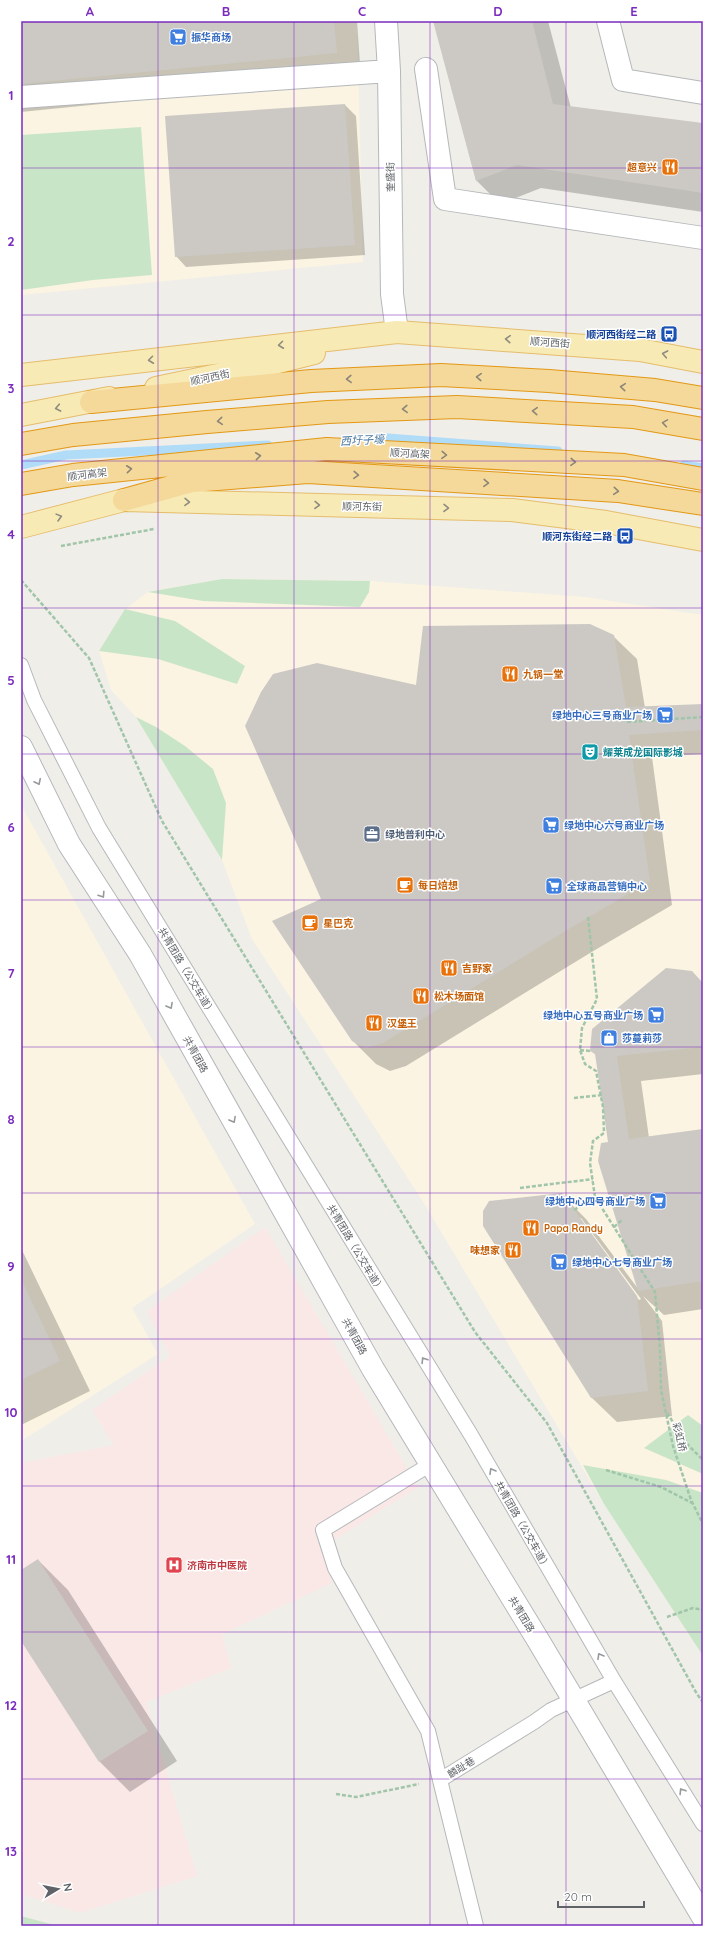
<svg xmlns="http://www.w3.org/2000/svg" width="724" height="1947" font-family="Quicksand,'Noto Sans SC',sans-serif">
<rect width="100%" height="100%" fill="#f0eee8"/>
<path fill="#fbf4e2" d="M 21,21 L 357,21 L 363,262 L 21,295 Z
M 222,579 L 370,581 L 585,597 L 703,615 L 703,1656 L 604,1504 L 422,1200 L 252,939 L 222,860 L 136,717 L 111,690 L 99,651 L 125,609 L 148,592 Z
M 21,805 L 255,1224 L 132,1308 L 158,1354 L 21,1441 Z"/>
<path fill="#fae8e7" d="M 265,1227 L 418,1487 L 323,1547 L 332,1583 L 222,1634 L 231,1668 L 146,1702 L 197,1876 L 80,1913 L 21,1894 L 21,1463 L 114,1445 L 92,1410 L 170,1356 L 147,1311 Z"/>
<path fill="#c9e5c7" d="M 141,127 L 152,275 L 93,280 L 21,290 L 21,135 Z
M 222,579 L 370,581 L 369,592 L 360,607 L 203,601 L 148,592 Z
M 125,609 L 175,621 L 245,666 L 237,684 L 158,659 L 99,651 Z
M 136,717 L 156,727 L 185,746 L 213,769 L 226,803 L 222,860 Z
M 688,1415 L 703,1426 L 703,1474 L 644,1448 Z
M 583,1465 L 666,1480 L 703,1493 L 703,1656 L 604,1504 Z
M 21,1916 L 58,1926 L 21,1926 Z"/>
<path fill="#0003" fill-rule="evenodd" d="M 21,21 L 357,21 L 361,78 L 21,112 Z
M 434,21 L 548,21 L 571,108 L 703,124 L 703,212 L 541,188 L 500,204 L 476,180 Z
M 345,105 L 356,116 L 365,255 L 186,267 L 176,256 Z
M 613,636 L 637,659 L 645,708 L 703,705 L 703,754 L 652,757 L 672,905 L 590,953 L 406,1066 L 390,1071 L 376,1064 L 352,1040 L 323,900 L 417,687 Z
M 703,983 L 703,1074 L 641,1081 L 649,1138 L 703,1132 L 703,1309 L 664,1315 L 643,1296 L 662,1321 L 672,1416 L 617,1422 L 592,1398 L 561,1194 L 586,1219 L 639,1290 L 609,1143 L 596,1055 L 591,1050 ZM 579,1218 L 581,1218 L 641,1299 L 639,1300 Z
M 21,1248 L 90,1391 L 21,1425 Z
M 38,1560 L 68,1590 L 177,1761 L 130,1792 L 100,1762 L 21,1639 L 21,1572 Z"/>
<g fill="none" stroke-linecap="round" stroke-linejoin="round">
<path stroke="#b1dcf8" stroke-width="9" d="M 349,440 L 388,438 L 558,451
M 21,465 L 66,455 L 268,445
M 684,465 L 703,468"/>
</g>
<path fill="#ccc9c5" d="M 21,21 L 334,21 L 337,53 L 21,84 Z
M 433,21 L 532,21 L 553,104 L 703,123 L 703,193 L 517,165 L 476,181 Z
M 345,104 L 355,245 L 175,257 L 165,116 Z
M 590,624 L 614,635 L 626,707 L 703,704 L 703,730 L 629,735 L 650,881 L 567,930 L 383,1043 L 366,1048 L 352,1041 L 272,921 L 321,899 L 245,726 L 261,692 L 273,674 L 317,663 L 416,685 L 423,626 Z
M 666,968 L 692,971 L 703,983 L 703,1047 L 617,1056 L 629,1139 L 703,1129 L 703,1281 L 638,1291 L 598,1161 L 601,1143 L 608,1142 L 595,1054 L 590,1051 L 592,1029 Z
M 562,1193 L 637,1296 L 648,1391 L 591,1398 L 483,1226 L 483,1211 L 489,1201 Z
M 21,1279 L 60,1361 L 21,1380 Z
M 38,1559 L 148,1731 L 99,1762 L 21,1641 L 21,1570 Z"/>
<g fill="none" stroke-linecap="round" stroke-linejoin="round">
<g stroke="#b5b8bb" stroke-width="16">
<path id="lane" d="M 21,665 L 34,700 L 99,828 L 471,1435 L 614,1681 L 703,1824
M 431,1464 L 323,1530 L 335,1568 L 428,1731 L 440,1780
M 476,1926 L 440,1780 L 534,1722 L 551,1710 L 614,1681"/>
</g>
<g stroke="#b5b8bb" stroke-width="24">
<path id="street" d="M 386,21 L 389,71 L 392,294 L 397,332
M 608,21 L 623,80 L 703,93
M 426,69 L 445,199 L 703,238
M 21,97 L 389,71"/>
</g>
<g stroke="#b4b7bb" stroke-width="24">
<path id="secondary" d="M 21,747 L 69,844 L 140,954 L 373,1369 L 538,1640 L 703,1917"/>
</g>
<g stroke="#e5bd6c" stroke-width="24">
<path id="primary" d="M 21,375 L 397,332 L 640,350 L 703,362
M 156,388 L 266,365 L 314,353
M 21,415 L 109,398
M 21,527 L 124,500 L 512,510 L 606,522 L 703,540"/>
</g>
<g stroke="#e39815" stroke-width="24">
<path id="highway" d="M 91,402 L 311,381 L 441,375 L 549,381 L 655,390 L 703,398
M 21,444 L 73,435 L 207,422 L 328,412 L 457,407 L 633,417 L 703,429
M 21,484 L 73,475 L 327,449 L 624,465 L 703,479
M 124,500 L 192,481 L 308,472 L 618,491 L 703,504"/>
</g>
<path stroke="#a1c5aa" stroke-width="2.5" stroke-dasharray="4 2" stroke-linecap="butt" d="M 61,546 L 154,529
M 21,580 L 89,658 L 162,821 L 475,1332 L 547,1423 L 697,1694 L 703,1702
M 627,722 L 703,717
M 588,917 L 597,999 L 582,1028 L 580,1050 L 585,1064 L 596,1071 L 603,1107 L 604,1133 L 593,1141 L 590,1163 L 595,1197 L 655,1292 L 660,1349 L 661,1390 L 673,1446 L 691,1500 L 703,1524
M 580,1050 L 590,1051
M 574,1098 L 602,1095
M 520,1188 L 593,1179
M 574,1210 L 595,1197
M 614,1227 L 623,1219
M 667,1413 L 688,1445 L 703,1460
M 606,1470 L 661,1487 L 692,1503
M 667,1617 L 693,1608 L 703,1610
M 336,1794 L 356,1797 L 419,1784"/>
<use href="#lane" stroke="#fff" stroke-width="14"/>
<use href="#street" stroke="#fff" stroke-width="22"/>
<use href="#secondary" stroke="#fff" stroke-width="22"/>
<use href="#primary" stroke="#f8eab5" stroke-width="22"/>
<use href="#highway" stroke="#f4d99b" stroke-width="22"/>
</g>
<defs><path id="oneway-chevron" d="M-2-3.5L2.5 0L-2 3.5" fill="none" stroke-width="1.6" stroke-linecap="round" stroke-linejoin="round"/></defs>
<g stroke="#8d8c7e">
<use href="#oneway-chevron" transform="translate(508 339) rotate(-176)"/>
<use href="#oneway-chevron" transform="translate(281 345) rotate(173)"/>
<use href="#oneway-chevron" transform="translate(665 354) rotate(-169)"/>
<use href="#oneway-chevron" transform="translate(151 360) rotate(173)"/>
<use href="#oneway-chevron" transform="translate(58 408) rotate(169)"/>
<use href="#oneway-chevron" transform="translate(187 502) rotate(1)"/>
<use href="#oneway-chevron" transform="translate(317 505) rotate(1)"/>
<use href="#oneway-chevron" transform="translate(446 508) rotate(1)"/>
<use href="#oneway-chevron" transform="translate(59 517) rotate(-15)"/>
</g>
<g stroke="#8c8677">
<use href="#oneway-chevron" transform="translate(479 377) rotate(-177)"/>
<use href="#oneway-chevron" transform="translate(349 379) rotate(178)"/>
<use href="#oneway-chevron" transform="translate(623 387) rotate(-175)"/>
<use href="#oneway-chevron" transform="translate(405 409) rotate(178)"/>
<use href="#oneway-chevron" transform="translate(535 411) rotate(-176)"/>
<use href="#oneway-chevron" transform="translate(220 421) rotate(175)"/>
<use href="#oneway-chevron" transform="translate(665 423) rotate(-171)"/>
<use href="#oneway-chevron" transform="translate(444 455) rotate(3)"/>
<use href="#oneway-chevron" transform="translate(258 456) rotate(-6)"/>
<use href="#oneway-chevron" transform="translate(573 462) rotate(3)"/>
<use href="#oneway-chevron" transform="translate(129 469) rotate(-6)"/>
<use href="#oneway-chevron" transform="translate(356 475) rotate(3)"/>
<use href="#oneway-chevron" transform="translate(486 483) rotate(3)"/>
<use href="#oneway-chevron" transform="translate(616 491) rotate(5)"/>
</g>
<g stroke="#979a9c">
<use href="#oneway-chevron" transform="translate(38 782) rotate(64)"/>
<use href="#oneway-chevron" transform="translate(102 895) rotate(57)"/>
<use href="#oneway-chevron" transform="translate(170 1006) rotate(61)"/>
<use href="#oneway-chevron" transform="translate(233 1120) rotate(61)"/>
<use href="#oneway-chevron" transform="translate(424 1360) rotate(-122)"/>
<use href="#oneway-chevron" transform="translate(492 1471) rotate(-120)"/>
<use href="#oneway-chevron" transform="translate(600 1656) rotate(-120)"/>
<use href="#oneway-chevron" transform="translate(682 1791) rotate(-122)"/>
</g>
<path fill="none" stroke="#7b2cbf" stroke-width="1" stroke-opacity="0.55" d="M 158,21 L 158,1926M 294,21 L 294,1926M 430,21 L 430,1926M 566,21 L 566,1926M 21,168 L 703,168M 21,315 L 703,315M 21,461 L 703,461M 21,608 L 703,608M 21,754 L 703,754M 21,900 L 703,900M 21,1047 L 703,1047M 21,1193 L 703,1193M 21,1339 L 703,1339M 21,1486 L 703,1486M 21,1632 L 703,1632M 21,1779 L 703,1779"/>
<defs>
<g id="supermarket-square" transform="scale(0.9)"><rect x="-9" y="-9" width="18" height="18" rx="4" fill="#3f7fe0" stroke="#fff"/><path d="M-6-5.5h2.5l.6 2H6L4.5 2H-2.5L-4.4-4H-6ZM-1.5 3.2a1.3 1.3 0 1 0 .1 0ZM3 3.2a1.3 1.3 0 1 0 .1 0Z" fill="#fff"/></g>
<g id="restaurant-square" transform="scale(0.9)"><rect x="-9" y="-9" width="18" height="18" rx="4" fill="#e8710a" stroke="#fff"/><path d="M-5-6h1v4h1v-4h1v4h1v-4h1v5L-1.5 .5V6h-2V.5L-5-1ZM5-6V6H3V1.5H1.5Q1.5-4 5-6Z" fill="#fff"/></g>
<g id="bus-square" transform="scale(0.9)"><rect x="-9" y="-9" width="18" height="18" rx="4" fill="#1a4fb4" stroke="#fff"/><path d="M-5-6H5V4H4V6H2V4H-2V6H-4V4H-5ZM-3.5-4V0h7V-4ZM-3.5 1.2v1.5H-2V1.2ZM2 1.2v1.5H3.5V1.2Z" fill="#fff"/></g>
<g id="theatre-square" transform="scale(0.9)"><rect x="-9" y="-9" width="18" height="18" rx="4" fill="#0f9aa8" stroke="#fff"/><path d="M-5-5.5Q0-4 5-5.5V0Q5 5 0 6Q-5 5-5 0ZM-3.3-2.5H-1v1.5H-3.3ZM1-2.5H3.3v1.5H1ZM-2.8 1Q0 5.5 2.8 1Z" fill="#fff"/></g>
<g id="office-square" transform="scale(0.9)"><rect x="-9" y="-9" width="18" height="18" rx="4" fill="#5c6f8a" stroke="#fff"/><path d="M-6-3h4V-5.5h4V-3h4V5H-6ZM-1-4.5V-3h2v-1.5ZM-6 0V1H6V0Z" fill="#fff"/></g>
<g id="cafe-square" transform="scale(0.9)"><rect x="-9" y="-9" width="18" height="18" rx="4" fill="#e8710a" stroke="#fff"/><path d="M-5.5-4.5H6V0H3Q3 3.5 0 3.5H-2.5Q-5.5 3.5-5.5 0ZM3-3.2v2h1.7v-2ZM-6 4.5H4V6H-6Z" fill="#fff"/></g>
<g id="shop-square" transform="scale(0.9)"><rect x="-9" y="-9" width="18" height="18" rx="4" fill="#3f7fe0" stroke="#fff"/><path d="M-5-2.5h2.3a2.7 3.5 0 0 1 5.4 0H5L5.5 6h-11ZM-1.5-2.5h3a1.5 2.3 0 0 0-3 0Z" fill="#fff"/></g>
<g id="hospital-square" transform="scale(0.9)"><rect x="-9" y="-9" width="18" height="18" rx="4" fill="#e0444e" stroke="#fff"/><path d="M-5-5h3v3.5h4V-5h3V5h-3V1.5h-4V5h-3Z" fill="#fff"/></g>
</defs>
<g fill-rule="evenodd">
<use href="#supermarket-square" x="178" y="37"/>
<use href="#restaurant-square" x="670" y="167"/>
<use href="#bus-square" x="669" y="334"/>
<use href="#bus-square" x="625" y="536"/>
<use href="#restaurant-square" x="510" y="674"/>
<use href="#supermarket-square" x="665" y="715"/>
<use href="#theatre-square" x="590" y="752"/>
<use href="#supermarket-square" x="551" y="825"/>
<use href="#office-square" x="372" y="834"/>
<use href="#cafe-square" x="405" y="885"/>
<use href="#supermarket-square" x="554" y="886"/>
<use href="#cafe-square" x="310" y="923"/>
<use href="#restaurant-square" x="449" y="968"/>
<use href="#restaurant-square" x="421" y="996"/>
<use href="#supermarket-square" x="656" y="1015"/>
<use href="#restaurant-square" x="374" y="1023"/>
<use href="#shop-square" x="609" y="1038"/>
<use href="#supermarket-square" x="658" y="1201"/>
<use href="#restaurant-square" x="531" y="1228"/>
<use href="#restaurant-square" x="513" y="1250"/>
<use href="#supermarket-square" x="559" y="1262"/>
<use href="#hospital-square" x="174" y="1565"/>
</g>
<g text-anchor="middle" stroke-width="3" stroke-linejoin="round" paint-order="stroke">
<g font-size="10" font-weight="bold" fill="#366cbe" stroke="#fff" text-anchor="start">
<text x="191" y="41">振华商场</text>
<text x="652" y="719" text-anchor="end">绿地中心三号商业广场</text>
<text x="564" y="829">绿地中心六号商业广场</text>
<text x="567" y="890">全球商品营销中心</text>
<text x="643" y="1019" text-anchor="end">绿地中心五号商业广场</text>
<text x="622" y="1042">莎蔓莉莎</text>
<text x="645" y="1205" text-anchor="end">绿地中心四号商业广场</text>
<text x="572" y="1266">绿地中心七号商业广场</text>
</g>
<g font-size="10" font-weight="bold" fill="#c56008" stroke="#fff" text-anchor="start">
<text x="657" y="171" text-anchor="end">超意兴</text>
<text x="523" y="678">九锅一堂</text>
<text x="418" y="889">每日焙想</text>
<text x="323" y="927">星巴克</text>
<text x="462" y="972">吉野家</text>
<text x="434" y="1000">松木场面馆</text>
<text x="387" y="1027">汉堡王</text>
<text x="544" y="1232">Papa Randy</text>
<text x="500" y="1254" text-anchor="end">味想家</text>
</g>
<g font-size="10" fill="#5f6367" stroke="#fff">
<text transform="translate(390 177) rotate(-91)" y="4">奎盛街</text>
<text transform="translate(550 342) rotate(4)" y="4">顺河西街</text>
<text transform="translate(210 377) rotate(-12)" y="4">顺河西街</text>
<text transform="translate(410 453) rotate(3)" y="4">顺河高架</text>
<text transform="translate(87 474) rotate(-7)" y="4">顺河高架</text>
<text transform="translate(362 506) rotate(1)" y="4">顺河东街</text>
<text transform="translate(187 971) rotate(59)" y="4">共青团路（公交车道）</text>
<text transform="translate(196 1054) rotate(61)" y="4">共青团路</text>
<text transform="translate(356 1248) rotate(59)" y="4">共青团路（公交车道）</text>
<text transform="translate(355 1336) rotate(61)" y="4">共青团路</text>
<text transform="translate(680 1437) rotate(76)" y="4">彩虹桥</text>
<text transform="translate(523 1525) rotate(60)" y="4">共青团路（公交车道）</text>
<text transform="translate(522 1614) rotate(59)" y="4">共青团路</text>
<text transform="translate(461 1767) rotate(-31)" y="4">麟趾巷</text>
</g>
<g font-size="10" font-weight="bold" fill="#164399" stroke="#fff" text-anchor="end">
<text x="656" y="338">顺河西街经二路</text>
<text x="612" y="540">顺河东街经二路</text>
</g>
<g font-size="10" font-weight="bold" fill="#0d838f" stroke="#fff" text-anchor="start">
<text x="603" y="756">耀莱成龙国际影城</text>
</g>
<g font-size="10" font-weight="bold" fill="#4e5e75" stroke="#fff" text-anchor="start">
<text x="385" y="838">绿地普利中心</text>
</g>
<g font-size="10" font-weight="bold" fill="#be3a42" stroke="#fff" text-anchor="start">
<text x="187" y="1569">济南市中医院</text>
</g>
<g font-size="11" font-style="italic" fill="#4a79a1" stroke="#fff">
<text transform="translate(362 440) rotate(-3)" y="4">西圩子壕</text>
</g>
</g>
<rect width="724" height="1947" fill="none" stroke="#ffffff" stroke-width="44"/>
<g transform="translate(58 1889) rotate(80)" stroke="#ffffff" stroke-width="3" paint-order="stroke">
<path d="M0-3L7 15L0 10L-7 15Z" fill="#5f6367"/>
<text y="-6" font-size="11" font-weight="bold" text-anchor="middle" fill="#5f6367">N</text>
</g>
<path d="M558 1901v6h86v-6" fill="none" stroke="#5f6367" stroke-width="2"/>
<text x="564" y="1901" font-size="12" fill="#5f6367" stroke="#ffffff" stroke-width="3" paint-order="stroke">20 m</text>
<rect x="22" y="22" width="680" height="1903" fill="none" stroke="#7b2cbf" stroke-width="1.5"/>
<g font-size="13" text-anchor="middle" font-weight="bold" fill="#7b2cbf">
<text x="90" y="16">A</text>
<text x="226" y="16">B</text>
<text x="362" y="16">C</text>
<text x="498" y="16">D</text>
<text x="634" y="16">E</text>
<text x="11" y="100">1</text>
<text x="11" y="246">2</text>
<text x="11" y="393">3</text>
<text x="11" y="539">4</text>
<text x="11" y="685">5</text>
<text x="11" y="832">6</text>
<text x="11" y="978">7</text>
<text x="11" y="1124">8</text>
<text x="11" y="1271">9</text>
<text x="11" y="1417">10</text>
<text x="11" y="1564">11</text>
<text x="11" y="1710">12</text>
<text x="11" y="1856">13</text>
</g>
</svg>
